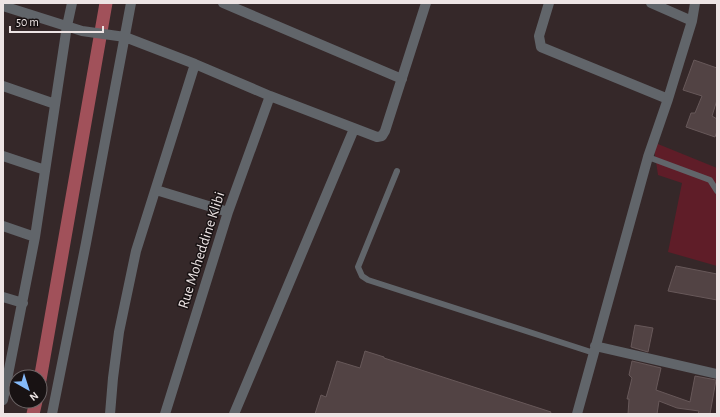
<svg xmlns="http://www.w3.org/2000/svg" width="720" height="417" font-family="'Alegreya Sans',sans-serif">
<rect width="100%" height="100%" fill="#352829"/>
<path fill="#5f1d28" d="M 653,142 L 717,168 L 717,266 L 668,252 L 682,183 L 658,175 Z"/>
<g fill="none" stroke-linecap="round" stroke-linejoin="round">
<path stroke="#a1515a" stroke-width="13" d="M 40,380 L 106,3
M 33,414 L 36,401"/>
</g>
<path fill="#524344" stroke="#675859" d="M 694,60 L 717,68 L 717,100 L 712,116 L 717,119 L 717,131 L 715,137 L 686,127 L 691,113 L 695,113 L 702,96 L 683,90 Z
M 676,266 L 717,274 L 717,300 L 668,291 Z
M 635,325 L 653,328 L 648,352 L 631,347 Z
M 365,351 L 384,357 L 384,358 L 551,412 L 550,414 L 315,414 L 321,395 L 326,397 L 337,361 L 360,368 Z
M 632,361 L 661,368 L 656,390 L 690,402 L 695,376 L 716,380 L 710,414 L 698,414 L 699,411 L 677,408 L 659,401 L 657,414 L 628,414 L 629,399 L 627,399 L 632,378 L 629,375 Z"/>
<g fill="none" stroke-linecap="round" stroke-linejoin="round">
<path stroke="#61656a" stroke-width="6" d="M 648,157 L 710,180 L 717,191
M 397,171 L 358,267 L 362,276 L 368,280 L 594,353"/>
<path stroke="#61656a" stroke-width="10" d="M 223,3 L 402,79
M 549,3 L 539,36 L 541,47 L 668,99
M 651,3 L 692,21
M 3,6 L 82,31 L 125,37 L 195,64 L 270,96 L 377,137 L 382,136 L 385,131 L 426,3
M 3,86 L 55,104
M 3,156 L 45,170
M 156,190 L 228,212
M 3,226 L 35,237
M 3,297 L 23,303
M 595,346 L 717,374
M 3,400 L 35,237 L 67,26 L 72,3
M 52,414 L 86,243 L 131,3
M 110,414 L 113,378 L 119,332 L 136,251 L 195,64
M 165,414 L 228,212 L 270,96
M 234,414 L 354,129
M 577,414 L 648,157 L 668,99 L 679,63 L 692,21 L 695,3"/>
</g>
<g text-anchor="middle" stroke-width="3" stroke-linejoin="round" paint-order="stroke">
<g font-size="15" fill="#ede4e4" stroke="#181213">
<text transform="translate(201 250) rotate(-72)" y="5">Rue Moheddine Klibi</text>
</g>
</g>
<rect width="720" height="417" fill="none" stroke="#ede4e4" stroke-width="8"/>
<g transform="translate(28 389) rotate(141)"><circle r="19" fill="#181213" stroke="#6d6667"/>
<path d="M0-3L7 15L0 10L-7 15Z" fill="#85bbfb"/>
<text y="-6" font-size="11" font-weight="bold" text-anchor="middle" fill="#ede4e4">N</text>
</g>
<path d="M10 26v6h93v-6" fill="none" stroke="#ede4e4" stroke-width="2"/>
<text x="16" y="26" font-size="12" fill="#ede4e4" stroke="#181213" stroke-width="3" paint-order="stroke">50 m</text>
</svg>
